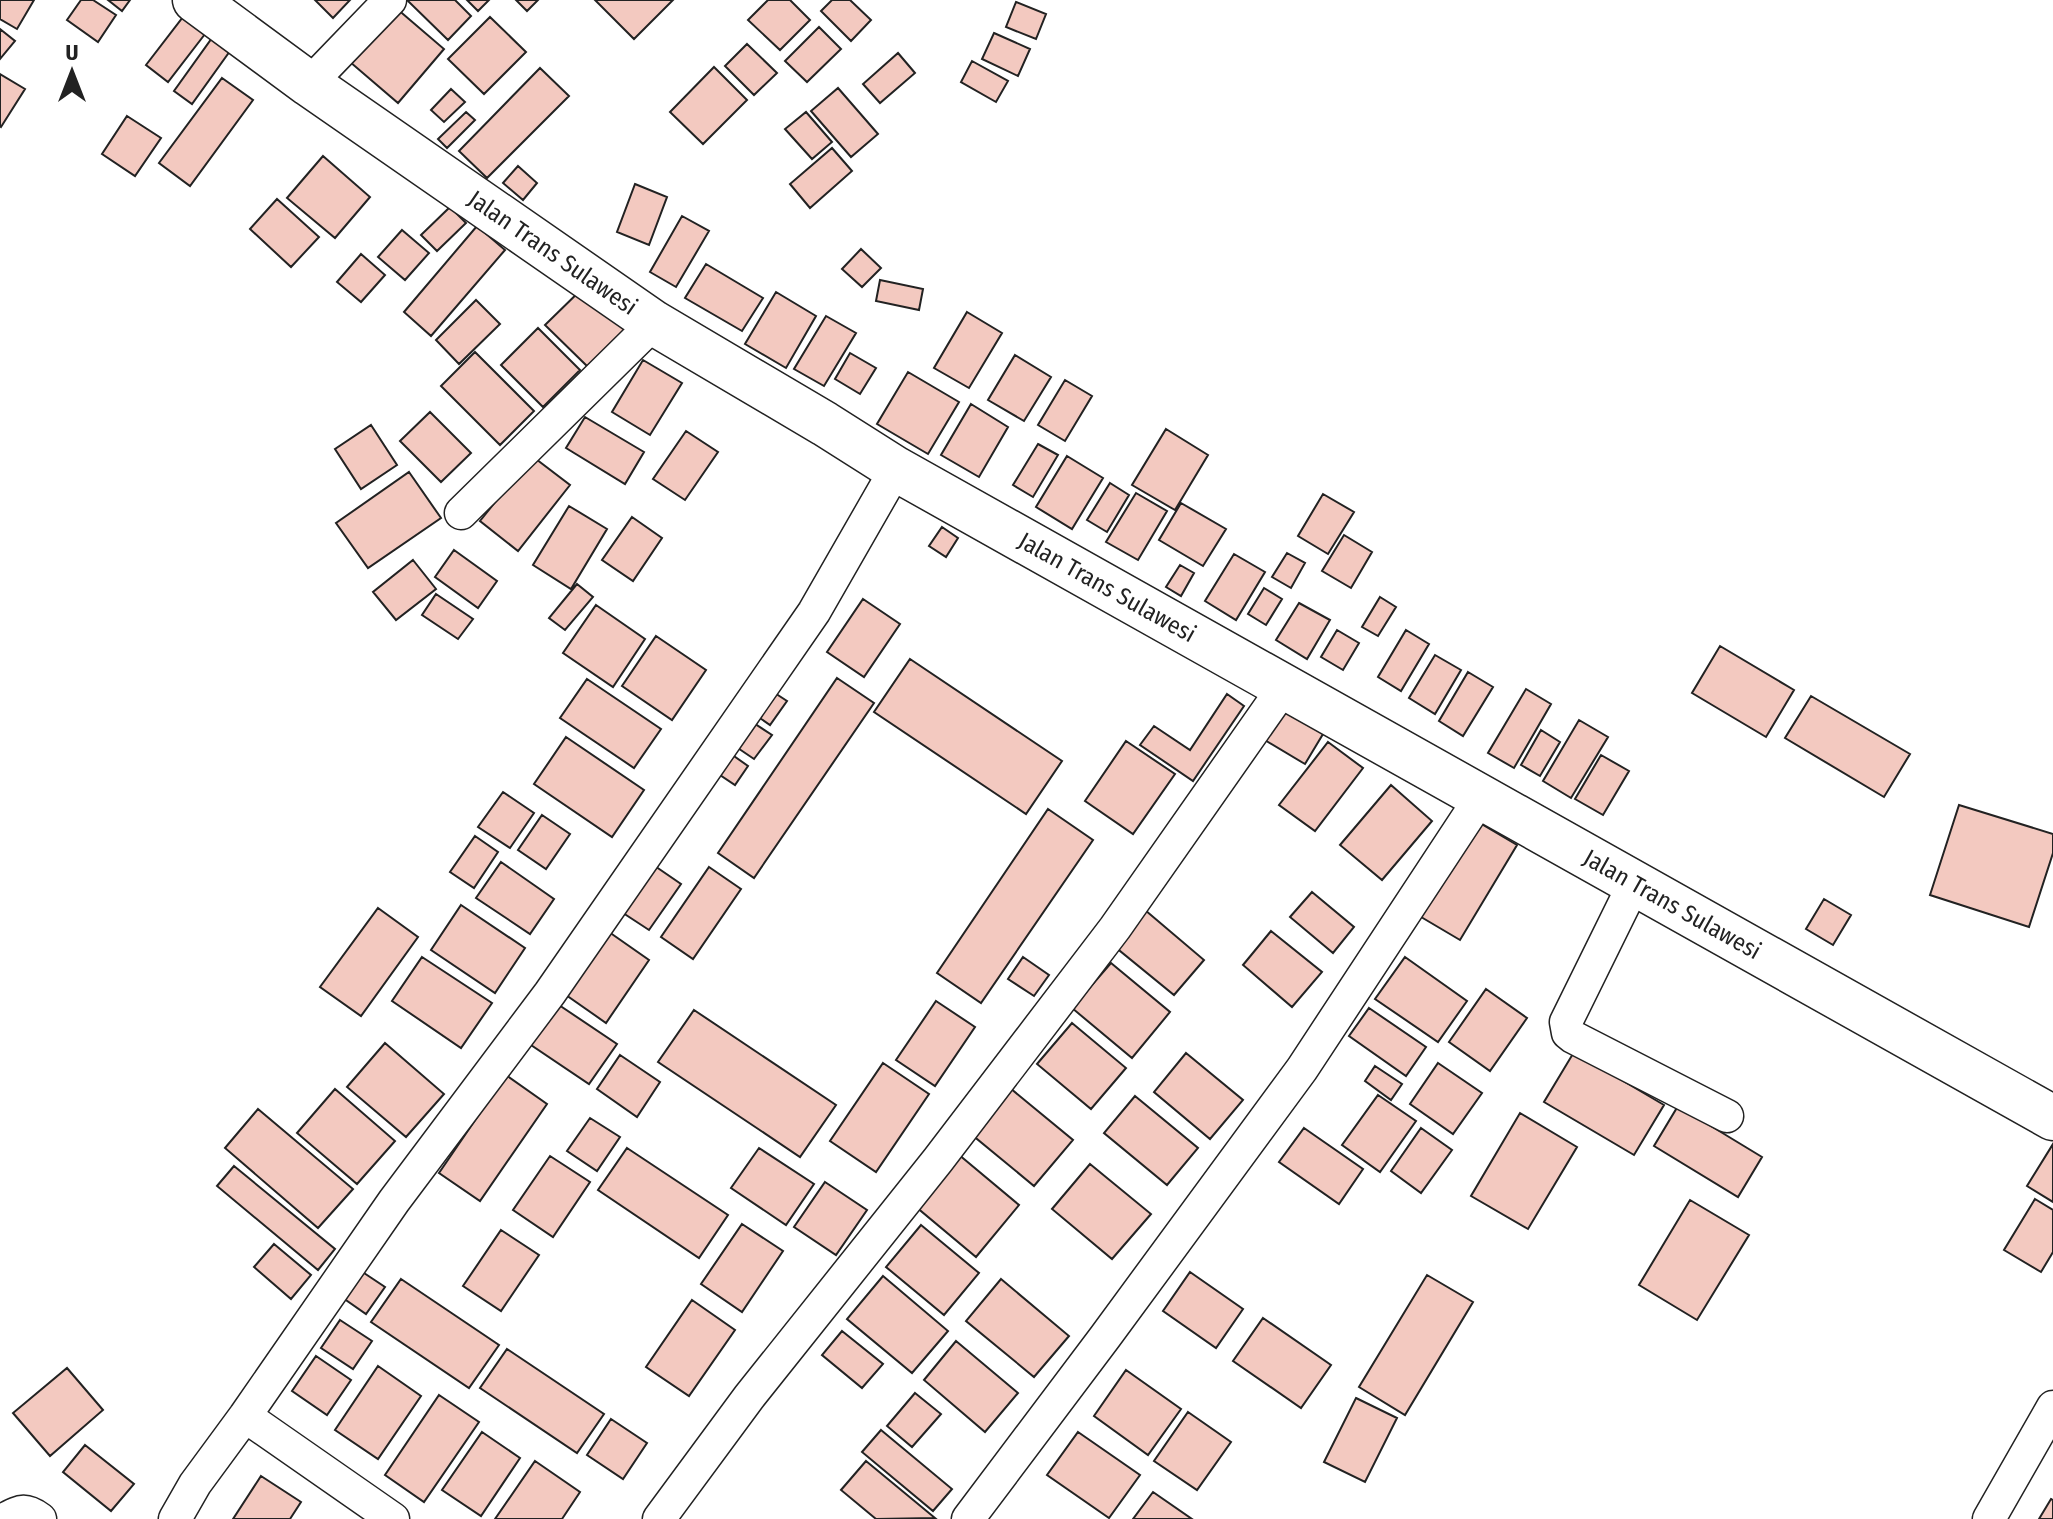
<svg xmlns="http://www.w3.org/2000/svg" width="2053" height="1519" font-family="'Fira Sans Condensed',sans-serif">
<rect width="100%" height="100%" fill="#fff"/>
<path fill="#f3c9c0" stroke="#222" stroke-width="2" d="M 0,0 L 34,0 L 17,29 L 0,19 Z
M 81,0 L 93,0 L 116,15 L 98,42 L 67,20 Z
M 108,0 L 130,0 L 122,11 Z
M 315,0 L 350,0 L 333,18 Z
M 407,0 L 455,0 L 471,16 L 448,40 Z
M 467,0 L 489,0 L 478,11 Z
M 516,0 L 538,0 L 527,11 Z
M 595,0 L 673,0 L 634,39 Z
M 768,0 L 790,0 L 810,20 L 780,50 L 748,20 Z
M 832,0 L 850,0 L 871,20 L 851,41 L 821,11 Z
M 389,2 L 444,49 L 398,103 L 343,56 Z
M 1016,2 L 1046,14 L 1036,39 L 1006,27 Z
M 183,17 L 205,34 L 168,82 L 146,65 Z
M 490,17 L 526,52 L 484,94 L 448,59 Z
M 819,27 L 841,49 L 807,82 L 785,61 Z
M 0,29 L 15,41 L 0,59 Z
M 994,33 L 1030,49 L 1018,76 L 982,59 Z
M 212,38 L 230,51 L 192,104 L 174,91 Z
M 747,44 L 777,73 L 754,95 L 725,66 Z
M 898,53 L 915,73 L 880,103 L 863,84 Z
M 972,61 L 1008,81 L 996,102 L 961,82 Z
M 714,67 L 747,100 L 703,144 L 670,112 Z
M 540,68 L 569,96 L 487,178 L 459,151 Z
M 0,74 L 25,89 L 1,127 L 0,126 Z
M 222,78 L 253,100 L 190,186 L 159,163 Z
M 838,88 L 878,134 L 851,157 L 811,111 Z
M 451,89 L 465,102 L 444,122 L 431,110 Z
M 466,112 L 475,120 L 447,148 L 438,139 Z
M 806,112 L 832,142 L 812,159 L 785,129 Z
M 127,116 L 161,138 L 135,176 L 102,154 Z
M 832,148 L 852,171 L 810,208 L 790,184 Z
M 323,156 L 370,197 L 335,238 L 287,198 Z
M 518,166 L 537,183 L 523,200 L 503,183 Z
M 635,184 L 667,197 L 649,245 L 617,232 Z
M 277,199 L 319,237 L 291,267 L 250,229 Z
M 450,207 L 466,223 L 437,251 L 421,235 Z
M 682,216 L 709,231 L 676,287 L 650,272 Z
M 477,226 L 505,250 L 431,336 L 404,312 Z
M 402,230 L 429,253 L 405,280 L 378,257 Z
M 861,249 L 881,268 L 862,287 L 842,269 Z
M 361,254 L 385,275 L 361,302 L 337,282 Z
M 706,264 L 763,298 L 742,331 L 685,298 Z
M 880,280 L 923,289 L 919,310 L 876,301 Z
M 587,284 L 629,326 L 588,367 L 545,325 Z
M 776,292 L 816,316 L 786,368 L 745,344 Z
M 476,300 L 500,324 L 459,364 L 436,340 Z
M 967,312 L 1002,333 L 969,388 L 934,368 Z
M 826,316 L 856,333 L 824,386 L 794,369 Z
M 538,328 L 580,370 L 543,407 L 501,365 Z
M 475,352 L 534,411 L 500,445 L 441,386 Z
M 850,353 L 876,368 L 860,394 L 835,379 Z
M 1015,355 L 1051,377 L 1024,421 L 988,400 Z
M 643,360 L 682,383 L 650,435 L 612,412 Z
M 908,372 L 959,402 L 928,454 L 877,424 Z
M 1065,380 L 1092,396 L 1065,441 L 1038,425 Z
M 971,404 L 1008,427 L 979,477 L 941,455 Z
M 430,412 L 471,453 L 441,482 L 400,441 Z
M 585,417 L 644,452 L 625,484 L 566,448 Z
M 371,425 L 397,465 L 361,489 L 335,449 Z
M 1166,429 L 1208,455 L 1175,510 L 1132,485 Z
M 686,431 L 718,452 L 685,500 L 653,479 Z
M 1038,444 L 1058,455 L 1033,497 L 1013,485 Z
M 532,456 L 570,485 L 518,551 L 480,521 Z
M 1067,456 L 1103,478 L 1072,529 L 1036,507 Z
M 409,472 L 441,518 L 368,568 L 336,523 Z
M 1110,483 L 1129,495 L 1107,532 L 1087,520 Z
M 1136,493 L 1167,511 L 1138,560 L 1106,542 Z
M 1323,494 L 1354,512 L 1328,554 L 1298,536 Z
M 1181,503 L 1226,529 L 1203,566 L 1159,540 Z
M 569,506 L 607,529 L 571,589 L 533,565 Z
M 632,517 L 662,538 L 633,581 L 602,560 Z
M 942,527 L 958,538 L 946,557 L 929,546 Z
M 1344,535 L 1372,552 L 1351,588 L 1322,571 Z
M 454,550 L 497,581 L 478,608 L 435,577 Z
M 1287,553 L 1305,563 L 1291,588 L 1272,577 Z
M 1234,554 L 1265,572 L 1236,620 L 1205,601 Z
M 413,560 L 436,589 L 396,620 L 373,592 Z
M 1180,565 L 1194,573 L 1181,596 L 1166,587 Z
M 577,584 L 593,597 L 565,630 L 549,618 Z
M 1264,588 L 1282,599 L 1266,625 L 1248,614 Z
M 436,594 L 473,619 L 458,639 L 422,615 Z
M 1380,597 L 1396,607 L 1378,636 L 1362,627 Z
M 863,599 L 900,624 L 864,677 L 827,652 Z
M 1299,603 L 1330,620 L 1307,659 L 1276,640 Z
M 596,605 L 645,639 L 613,687 L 563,653 Z
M 1337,630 L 1359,643 L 1343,670 L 1321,657 Z
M 1406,630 L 1429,644 L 1401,691 L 1378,677 Z
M 656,636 L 706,670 L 672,720 L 622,686 Z
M 1720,646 L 1794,690 L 1766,737 L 1692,693 Z
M 1435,655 L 1461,670 L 1435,714 L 1409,698 Z
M 910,659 L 1062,761 L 1026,814 L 874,712 Z
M 1468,672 L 1493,687 L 1463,736 L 1439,721 Z
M 837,678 L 874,703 L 754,878 L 718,853 Z
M 587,679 L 661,729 L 634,768 L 560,718 Z
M 764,686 L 787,701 L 770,725 L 748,710 Z
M 1526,689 L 1551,704 L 1514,768 L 1488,753 Z
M 1227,694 L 1244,706 L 1193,781 L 1140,745 L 1154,726 L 1190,750 Z
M 1811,696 L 1910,754 L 1884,797 L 1785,738 Z
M 1284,704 L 1326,729 L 1305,764 L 1263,739 Z
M 746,718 L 772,735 L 754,759 L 729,742 Z
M 1579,720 L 1608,737 L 1571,798 L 1543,781 Z
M 1541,730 L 1560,742 L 1540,776 L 1521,765 Z
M 566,737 L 644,790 L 612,837 L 534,784 Z
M 1126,741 L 1175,774 L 1133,834 L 1085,801 Z
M 1328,742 L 1363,768 L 1315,831 L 1279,805 Z
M 724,749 L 748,766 L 735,785 L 711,769 Z
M 1601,755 L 1629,771 L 1603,815 L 1575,799 Z
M 1391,785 L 1432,821 L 1382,880 L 1340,845 Z
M 503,792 L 534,813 L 510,848 L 478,827 Z
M 1959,805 L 2053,834 L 2053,853 L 2029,927 L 1930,895 Z
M 1048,809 L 1093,840 L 981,1003 L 937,973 Z
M 542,815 L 570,834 L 546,869 L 518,850 Z
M 1473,819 L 1517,845 L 1460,940 L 1416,914 Z
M 475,836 L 498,852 L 474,888 L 450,872 Z
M 501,862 L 554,899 L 530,934 L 476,898 Z
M 649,862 L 681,884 L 649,930 L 617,909 Z
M 709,867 L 741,889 L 693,959 L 661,937 Z
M 1312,892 L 1354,927 L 1333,953 L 1290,917 Z
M 1824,899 L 1851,915 L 1833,945 L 1806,929 Z
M 461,905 L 525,948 L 495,993 L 431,950 Z
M 378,908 L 418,937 L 361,1016 L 320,987 Z
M 1145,910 L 1204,960 L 1174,995 L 1114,946 Z
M 1271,931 L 1322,972 L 1292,1007 L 1243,965 Z
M 609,932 L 649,960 L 606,1023 L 566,995 Z
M 422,957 L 492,1003 L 461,1048 L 392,1001 Z
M 1023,957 L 1049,975 L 1034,996 L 1008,979 Z
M 1405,957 L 1467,1001 L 1438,1042 L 1375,999 Z
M 1111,963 L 1170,1012 L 1132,1058 L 1072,1008 Z
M 1486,989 L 1527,1018 L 1490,1071 L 1449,1042 Z
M 936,1001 L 975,1027 L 935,1086 L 896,1060 Z
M 556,1003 L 617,1044 L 589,1084 L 528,1043 Z
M 1369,1008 L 1426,1047 L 1406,1076 L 1349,1036 Z
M 694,1010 L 836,1105 L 800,1157 L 658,1062 Z
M 1072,1023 L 1126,1068 L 1091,1109 L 1037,1064 Z
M 385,1043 L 444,1094 L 406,1137 L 347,1087 Z
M 1574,1052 L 1664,1105 L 1634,1155 L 1544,1102 Z
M 1186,1053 L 1243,1100 L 1210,1139 L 1154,1092 Z
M 620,1055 L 660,1082 L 637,1117 L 597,1089 Z
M 883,1063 L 929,1094 L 876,1172 L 830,1141 Z
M 1438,1063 L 1482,1093 L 1453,1134 L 1410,1104 Z
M 1375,1066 L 1402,1084 L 1391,1100 L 1365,1081 Z
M 506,1075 L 547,1104 L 480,1201 L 439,1173 Z
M 1010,1088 L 1073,1140 L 1034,1186 L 971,1134 Z
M 335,1089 L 395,1141 L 357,1184 L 297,1133 Z
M 1378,1095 L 1416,1121 L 1380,1172 L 1342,1145 Z
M 1135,1096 L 1198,1148 L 1167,1185 L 1104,1133 Z
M 1678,1106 L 1762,1157 L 1738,1197 L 1654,1146 Z
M 258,1109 L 353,1189 L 318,1228 L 225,1148 Z
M 1520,1113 L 1577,1147 L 1528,1229 L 1471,1196 Z
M 590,1118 L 620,1137 L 597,1171 L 567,1151 Z
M 1304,1128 L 1363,1169 L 1339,1204 L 1279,1162 Z
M 1421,1128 L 1452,1150 L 1421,1193 L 1391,1171 Z
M 2053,1144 L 2053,1202 L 2027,1186 Z
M 627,1148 L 728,1215 L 699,1258 L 598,1190 Z
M 759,1148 L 814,1184 L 786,1225 L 731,1188 Z
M 958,1154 L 1019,1205 L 976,1257 L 915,1206 Z
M 550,1156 L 590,1182 L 553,1237 L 513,1210 Z
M 1090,1164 L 1151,1214 L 1112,1259 L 1052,1209 Z
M 234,1166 L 335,1249 L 318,1270 L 217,1186 Z
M 825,1182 L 867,1210 L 836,1255 L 794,1227 Z
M 2035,1199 L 2053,1210 L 2053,1252 L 2041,1272 L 2004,1250 Z
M 1690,1200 L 1749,1235 L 1697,1320 L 1639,1285 Z
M 742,1224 L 783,1251 L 742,1312 L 701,1284 Z
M 921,1225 L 979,1273 L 944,1315 L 886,1267 Z
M 501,1230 L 539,1255 L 501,1311 L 463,1286 Z
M 274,1244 L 311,1275 L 291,1299 L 254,1267 Z
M 361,1271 L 385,1287 L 366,1314 L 343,1298 Z
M 1190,1272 L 1243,1309 L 1216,1348 L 1163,1311 Z
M 1427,1275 L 1473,1302 L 1405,1415 L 1359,1387 Z
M 883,1276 L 948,1331 L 912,1373 L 847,1319 Z
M 401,1279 L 499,1345 L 469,1388 L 371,1322 Z
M 1001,1279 L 1069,1336 L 1034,1377 L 966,1321 Z
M 692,1300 L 735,1330 L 689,1396 L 646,1367 Z
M 1263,1318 L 1331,1365 L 1301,1408 L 1233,1361 Z
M 340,1320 L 372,1341 L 353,1369 L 321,1348 Z
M 842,1331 L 883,1364 L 862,1388 L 822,1355 Z
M 956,1341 L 1018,1393 L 985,1432 L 924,1380 Z
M 507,1349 L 604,1414 L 577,1453 L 480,1388 Z
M 316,1356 L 351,1380 L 327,1415 L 292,1391 Z
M 378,1366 L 421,1396 L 378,1459 L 335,1430 Z
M 67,1368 L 103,1410 L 50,1456 L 13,1413 Z
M 1126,1370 L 1181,1409 L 1148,1455 L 1094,1416 Z
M 915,1393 L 941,1414 L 912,1447 L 887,1426 Z
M 439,1395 L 479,1422 L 424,1502 L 385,1475 Z
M 1356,1398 L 1397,1418 L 1365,1482 L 1324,1462 Z
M 1188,1412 L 1231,1442 L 1197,1490 L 1154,1461 Z
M 611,1419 L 647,1443 L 623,1479 L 587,1455 Z
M 881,1430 L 952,1489 L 933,1511 L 862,1452 Z
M 482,1432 L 520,1458 L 481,1516 L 442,1490 Z
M 1078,1432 L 1140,1475 L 1109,1518 L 1047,1475 Z
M 85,1445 L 134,1484 L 111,1511 L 63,1472 Z
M 535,1461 L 580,1492 L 562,1519 L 495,1519 Z
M 866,1461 L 935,1518 L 876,1519 L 841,1490 Z
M 261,1476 L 301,1502 L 290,1519 L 233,1519 Z
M 1153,1492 L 1192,1519 L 1133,1519 Z
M 2051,1499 L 2053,1500 L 2053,1519 L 2039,1519 Z"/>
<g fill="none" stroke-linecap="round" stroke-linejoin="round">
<g stroke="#222" stroke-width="35">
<path id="minor" d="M 309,84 L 390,0
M 461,513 L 654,323
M 1635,882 L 1566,1022 L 1568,1033 L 1573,1037 L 1727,1116
M 245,1416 L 393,1519
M 5,1519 C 21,1511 25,1508 40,1519
M 175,1519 L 195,1484 L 245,1416 L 394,1201 L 550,993 L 814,612 L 896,469
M 659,1519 L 749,1397 L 938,1160 L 1115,928 L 1284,687
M 968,1519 L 1105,1337 L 1302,1069 L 1481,797
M 1989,1519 L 2053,1407"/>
</g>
<g stroke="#222" stroke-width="47">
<g id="highway">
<path id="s1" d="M 195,0 L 309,84 L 654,323 L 825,424 L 896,469 L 2053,1118"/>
</g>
</g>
<use href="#minor" stroke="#fff" stroke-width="32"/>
<use href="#highway" stroke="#fff" stroke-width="44"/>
</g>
<g text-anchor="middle" stroke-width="6" stroke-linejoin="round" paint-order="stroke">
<g font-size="24" fill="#222" stroke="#fff">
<text dy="8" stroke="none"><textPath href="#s1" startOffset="438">Jalan Trans Sulawesi</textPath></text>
<text dy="8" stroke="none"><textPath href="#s1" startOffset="1086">Jalan Trans Sulawesi</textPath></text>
<text dy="8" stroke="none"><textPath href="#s1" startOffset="1734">Jalan Trans Sulawesi</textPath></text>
</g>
</g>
<g transform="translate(72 72)" stroke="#ffffff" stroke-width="6" paint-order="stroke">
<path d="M0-6L14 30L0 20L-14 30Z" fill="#222222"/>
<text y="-12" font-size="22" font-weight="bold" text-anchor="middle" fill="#222222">U</text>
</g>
</svg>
